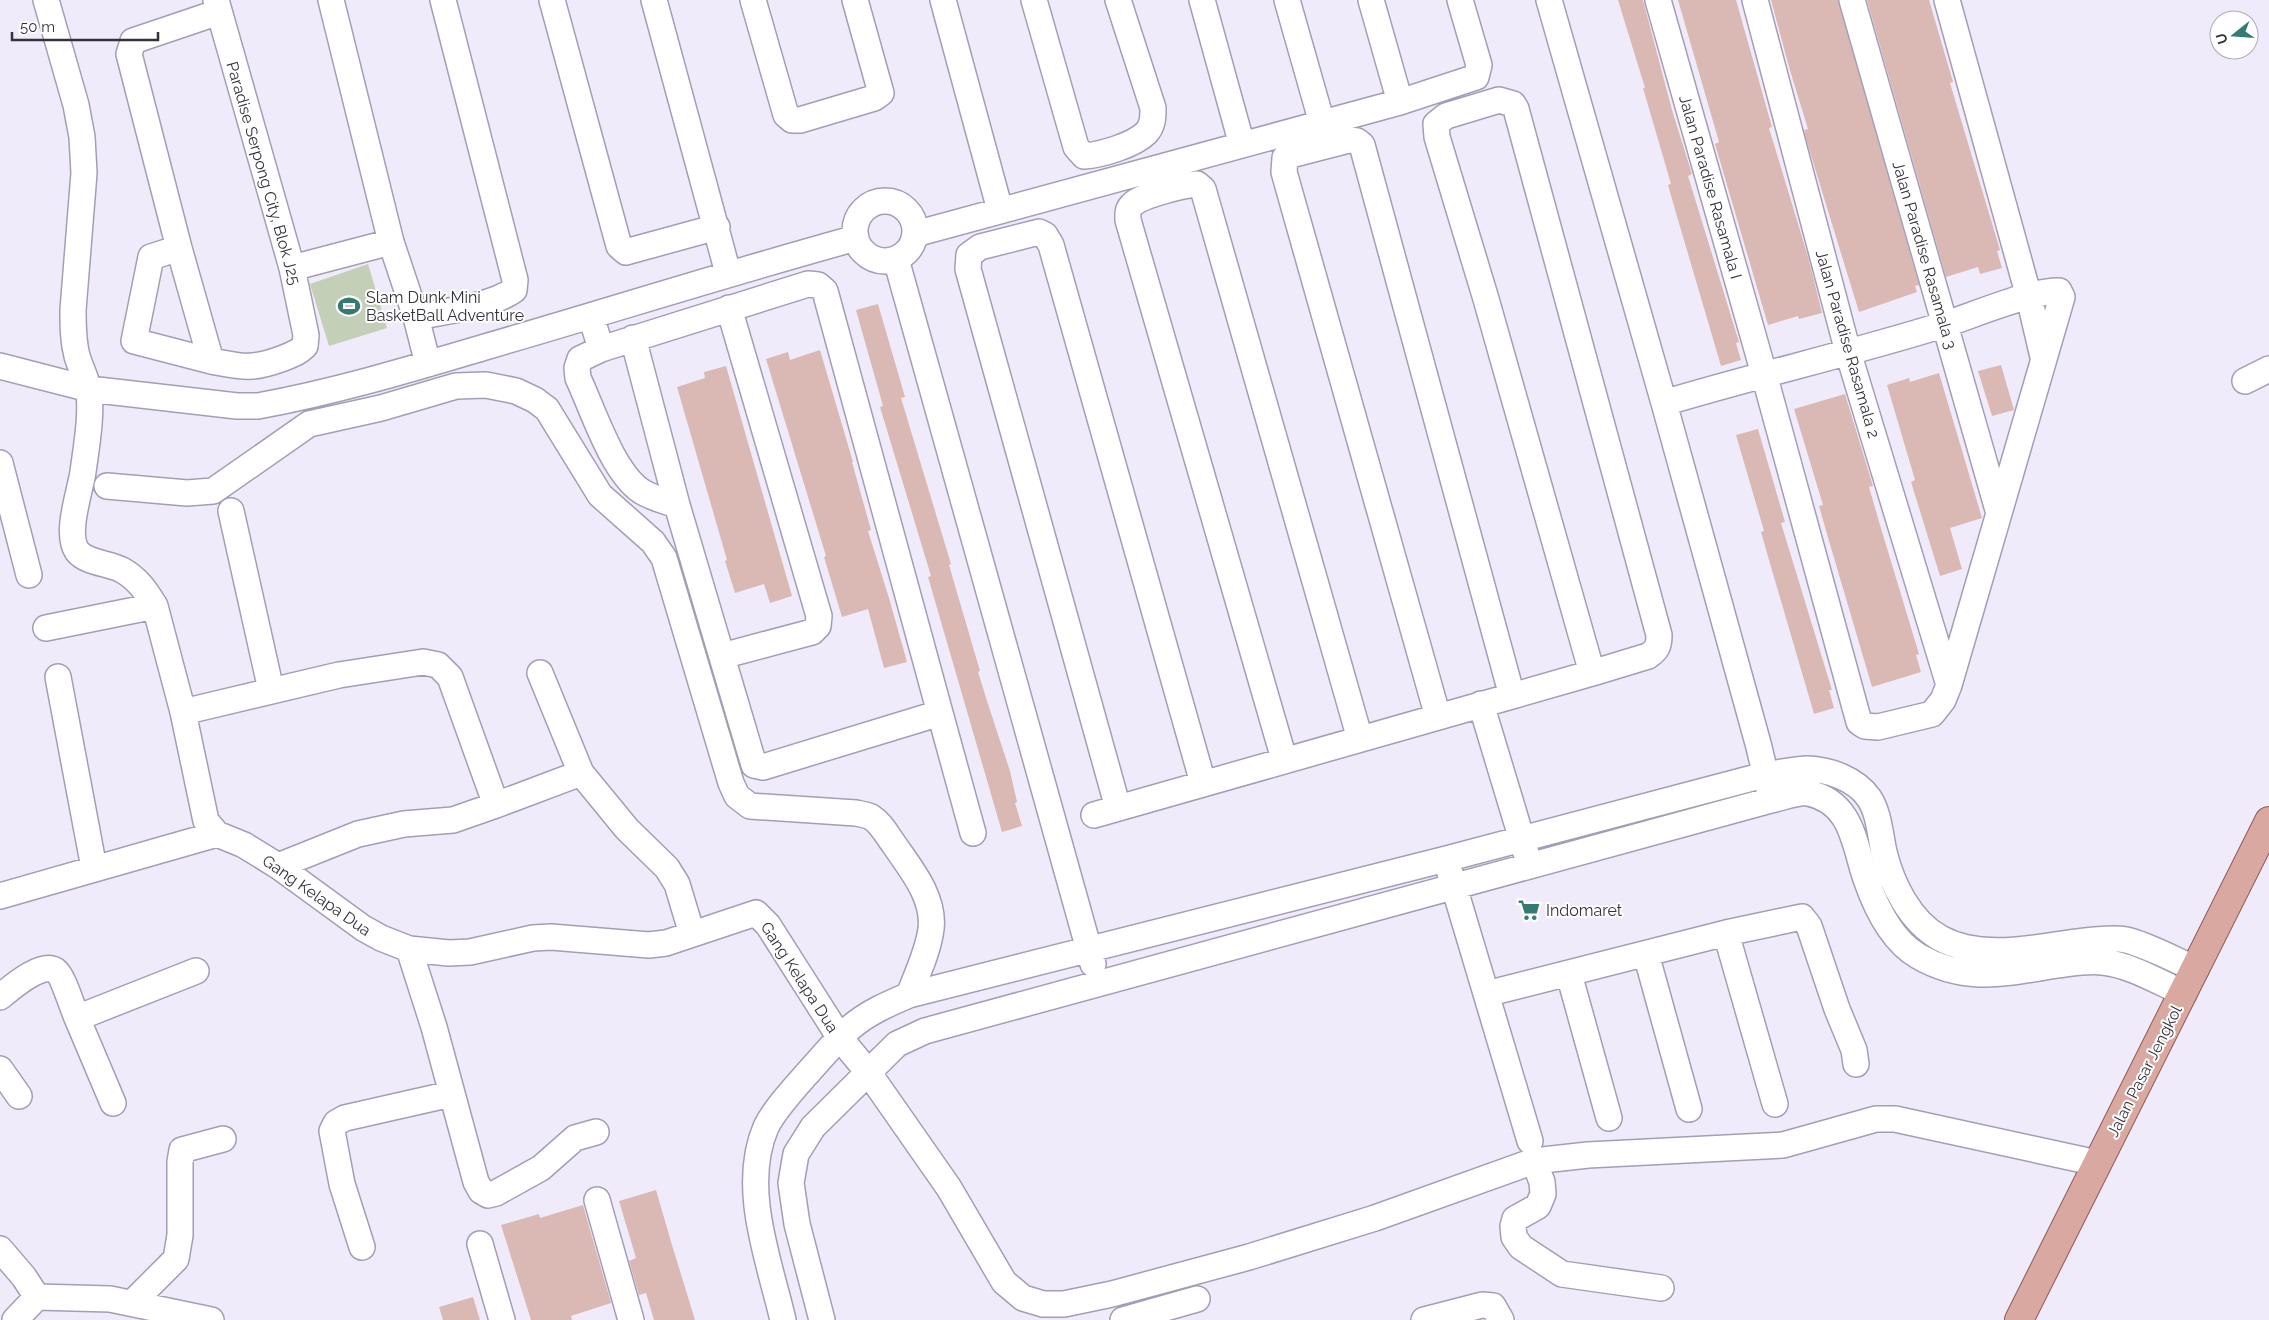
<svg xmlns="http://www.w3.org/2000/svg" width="2269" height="1320" font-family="Raleway,sans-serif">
<rect width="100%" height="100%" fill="#f0ebfb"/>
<path fill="#c4cfb8" d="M 368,264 L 387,328 L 329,346 L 310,284 Z"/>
<path fill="#dab9b5" d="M 1618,0 L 1643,0 L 1672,110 L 1692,174 L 1688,176 L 1739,342 L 1736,343 L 1741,360 L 1721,366 L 1676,213 L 1668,185 L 1671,184 L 1643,88 L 1645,88 Z
M 1678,0 L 1736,0 L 1772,127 L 1769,128 L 1809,260 L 1822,313 L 1799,319 L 1798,316 L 1768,325 L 1715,144 L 1719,142 Z
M 1771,0 L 1838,0 L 1919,285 L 1915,286 L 1917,292 L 1859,312 L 1806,139 L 1804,130 L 1808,129 L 1789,67 Z
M 1867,0 L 1929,0 L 1953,82 L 1950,83 L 2000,250 L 1997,251 L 2002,268 L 1980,274 L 1978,267 L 1946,277 Z
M 878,304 L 905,397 L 901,398 L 951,564 L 949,565 L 980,671 L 978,672 L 988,704 L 1010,771 L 1017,802 L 1015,803 L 1022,826 L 1002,832 L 928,577 L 931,576 L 880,407 L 883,406 L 856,310 Z
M 820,350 L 853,462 L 852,462 L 871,530 L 868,531 L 889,598 L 907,662 L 884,668 L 868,609 L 842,617 L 824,557 L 826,556 L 766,359 L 788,352 L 790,360 Z
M 2001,365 L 2014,410 L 1992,416 L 1978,371 Z
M 726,366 L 792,596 L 770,603 L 764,584 L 735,593 L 725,561 L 727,560 L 677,387 L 705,378 L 704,372 Z
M 1939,373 L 1982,518 L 1950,528 L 1962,569 L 1940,576 L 1911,482 L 1915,480 L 1887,385 L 1909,378 L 1910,382 Z
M 1845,394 L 1873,486 L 1869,487 L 1880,525 L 1919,654 L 1916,655 L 1921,672 L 1872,687 L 1827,534 L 1819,506 L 1823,505 L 1794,409 Z
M 1758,429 L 1785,522 L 1781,523 L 1832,690 L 1829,690 L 1834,708 L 1814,714 L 1769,560 L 1761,532 L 1764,531 L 1736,435 Z
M 656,1190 L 672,1245 L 695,1320 L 654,1320 L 646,1293 L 639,1295 L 629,1261 L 636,1258 L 619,1201 Z
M 583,1205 L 611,1303 L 571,1316 L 572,1320 L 531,1320 L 501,1225 L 539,1214 L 540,1218 Z
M 473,1297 L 480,1320 L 443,1320 L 439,1307 Z"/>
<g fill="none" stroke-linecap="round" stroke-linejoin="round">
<g stroke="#a59db6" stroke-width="28">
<path id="minor" d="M 46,0 L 76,105 L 82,137 L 84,173 L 73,310 C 73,326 73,341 77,356 C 80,367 86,377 88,388 C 93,411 86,449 83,472 C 80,492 65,533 77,551 C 86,563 109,563 122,570 C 138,579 146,591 155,606 L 183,712 L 206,821 L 217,834
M 216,0 L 292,268 L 306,335 L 305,346 C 298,353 291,355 281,359 C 250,370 243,367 211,361 L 179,248 L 129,54 L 133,41 L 219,12
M 331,0 L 391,242 L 416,317 C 445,311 490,307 514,290 L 515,280 L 443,0
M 552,0 L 619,246 L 626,252 L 633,250 L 717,227
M 654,0 L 728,273
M 753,0 L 786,115 L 792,120 L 800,120 L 874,98 L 881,93 L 855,0
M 943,0 L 1000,210
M 1034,0 L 1076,147 L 1084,156 C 1101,155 1134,145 1146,133 C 1153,126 1153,117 1153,108 L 1118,0
M 1202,0 L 1242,145
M 1287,0 L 1322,123
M 1371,0 L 1400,102
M 1549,0 L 1664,403 L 1759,747 L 1769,790
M 1658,0 L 1764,374 L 1859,722 L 1865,726 L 1878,727 L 1932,714 L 1943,700 L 1949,685 L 2062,297 L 2059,291 C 2036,289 1971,316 1946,324 C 1853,353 1757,375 1664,403
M 1755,0 L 1848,352 L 1949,685
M 1852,0 L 1998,510
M 1947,0 L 2029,297 L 2043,357
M 1499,100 L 1513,104 L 1516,109 L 1659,635 C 1659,646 1657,650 1648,656 L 1592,673 L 1486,299 L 1437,137 L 1436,124 L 1446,116 Z
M855 231a30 30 0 1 1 60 0a30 30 0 1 1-60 0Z
M 915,234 L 1400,102 L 1476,77 L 1479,65 L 1460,0
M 179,248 L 151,257 L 134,341 L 211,361
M 896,259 L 1093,964
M 292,268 L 391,242
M 591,316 L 601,349 L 580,359 L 577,368 L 578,378 C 593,410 612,471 641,491 C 652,498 665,501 677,505 L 754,765 L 763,767 L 940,713 L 973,833
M 416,317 L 428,364
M 633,338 L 677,505
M 601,349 L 808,284 L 818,285 L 825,291 L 940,713
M 0,366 L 89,389 L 237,406 L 258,406 C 335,392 411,369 485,347 C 609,311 732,272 856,238
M 2245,381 L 2269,369
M 0,463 L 29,575
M 107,486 L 187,493 L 213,491 L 309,424 L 381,408 L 456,386 L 486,385 L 516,391 L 535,400 L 547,409 L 600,495 L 653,542 L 664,558 L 731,783 L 737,796 L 750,806 L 856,813 C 861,814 867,815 871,817 C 881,823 887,835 893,843 C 910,868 935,897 931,929 C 928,952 917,974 909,995
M 231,511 L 271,690
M 46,628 L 155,606
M 722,656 L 812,632 L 818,626 L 819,616 L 729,308
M 540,673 L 581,773 L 627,829 L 667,868 L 677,884 L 692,934
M 58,677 L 94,868
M 1481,704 L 1526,853
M 183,712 L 339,675 L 423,662 L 438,665 L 450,677 L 496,805 L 581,773
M 1438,717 L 1284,172 L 1285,158 L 1291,155 L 1349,140 L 1357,141 L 1362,145 L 1512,696 L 1592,673
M 1284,759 L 1128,220 C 1128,214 1127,210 1132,205 C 1141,195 1184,185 1197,184 L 1203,189 L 1360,739
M 1118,808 L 968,269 L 969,255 L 980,247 L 1039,232 L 1045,235 L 1051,245 L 1203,783
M 1094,815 L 1512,696
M 278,866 L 358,834 L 404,824 L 453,820 L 496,805
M 1450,873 L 1530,1141
M 0,896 L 217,834 L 244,845 L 278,866 L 363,928 L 381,938 L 409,949 L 449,953 L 470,952 L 533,938 L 551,937 L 649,945 L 666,943 L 756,913 L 768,925 L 840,1038 L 868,1072 L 949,1188 L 1004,1282 L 1023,1298 L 1043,1304 L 1064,1304 L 1112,1294 L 1249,1257 L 1375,1218 L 1534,1161 L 1588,1155 L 1783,1145 L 1876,1119 L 1895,1119 L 2097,1163
M 1726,933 L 1775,1104
M 409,949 L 434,1027 L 476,1182 L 481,1191 L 488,1195 L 496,1193 L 541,1168 L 575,1138 L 596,1132
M 1646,954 L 1689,1109
M 1569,974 L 1609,1118
M 1486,994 L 1726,933 L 1802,917 L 1809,926 L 1837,1009 L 1854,1050 L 1856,1064
M 0,997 C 11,988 44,959 57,972 C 63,977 73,1009 77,1018 L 196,971
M 77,1018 L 113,1103
M 0,1069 L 19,1096
M 1534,1161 L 1542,1182 L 1543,1194 L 1538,1206 L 1515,1219 L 1513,1226 L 1514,1237 L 1521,1247 L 1562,1274 L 1661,1288
M 597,1200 L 631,1320
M 480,1244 L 502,1320
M 362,1247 L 342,1184 L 332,1131 L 336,1123 L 345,1118 L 451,1094
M 0,1249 L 24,1277 L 37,1297 L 110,1299 L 211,1320
M 132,1303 L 176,1259 L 180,1235 L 180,1162 L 182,1150 L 223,1139
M 15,1320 L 37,1297
M 783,1320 C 769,1260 740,1187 766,1127 C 775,1108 799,1083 813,1067 C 825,1054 836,1040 850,1028 C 867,1013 888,1004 909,995 L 1446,859 L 1764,775 C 1778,773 1792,770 1806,769 C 1828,769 1856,779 1869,798 C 1879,813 1880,834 1884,852 C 1892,885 1910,921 1940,938 C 1984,962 2039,946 2085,941 C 2099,940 2113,937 2126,940 C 2145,944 2177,961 2196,969
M 822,1320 L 797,1224 L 791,1183 L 796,1154 L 813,1127 L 897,1044 L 925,1031 L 1771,800 C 1782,798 1798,791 1808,793 C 1853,802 1854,845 1866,879 C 1876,908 1891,940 1918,956 C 1966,984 2006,973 2058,965 C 2073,963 2088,960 2103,962 C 2131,965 2158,982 2184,993
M 1123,1320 L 1197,1299
M 1424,1320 L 1482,1305 L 1493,1306 L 1501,1320"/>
</g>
<g stroke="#8f5a54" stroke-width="30">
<path id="major" d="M 2019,1320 L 2269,821"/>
</g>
<use href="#minor" stroke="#fff" stroke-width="25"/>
<use href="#major" stroke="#d9a9a1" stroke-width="28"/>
</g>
<defs>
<g id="stadium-bare" transform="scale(1.725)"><path d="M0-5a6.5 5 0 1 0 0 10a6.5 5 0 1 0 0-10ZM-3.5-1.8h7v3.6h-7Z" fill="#357b71" stroke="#fff" stroke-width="2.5" paint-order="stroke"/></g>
<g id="supermarket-bare" transform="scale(1.725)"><path d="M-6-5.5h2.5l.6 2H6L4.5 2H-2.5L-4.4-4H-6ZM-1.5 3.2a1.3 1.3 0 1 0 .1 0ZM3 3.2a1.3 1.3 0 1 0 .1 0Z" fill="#357b71" stroke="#fff" stroke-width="2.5" paint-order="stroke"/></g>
</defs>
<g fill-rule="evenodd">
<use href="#stadium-bare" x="349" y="306"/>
<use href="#supermarket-bare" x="1529" y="910"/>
</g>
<g text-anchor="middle" stroke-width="4" stroke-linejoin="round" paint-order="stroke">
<g font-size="16" fill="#34313b" stroke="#fff">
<text transform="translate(264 173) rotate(74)" y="6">Paradise Serpong City, Blok J25</text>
<text transform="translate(1711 187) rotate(74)" y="6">Jalan Paradise Rasamala I</text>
<text transform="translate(1925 255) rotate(74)" y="6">Jalan Paradise Rasamala 3</text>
<text transform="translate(1848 344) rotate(74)" y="6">Jalan Paradise Rasamala 2</text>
<text transform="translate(317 895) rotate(35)" y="6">Gang Kelapa Dua</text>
<text transform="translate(800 977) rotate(57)" y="6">Gang Kelapa Dua</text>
<text transform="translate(2144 1071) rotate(-63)" y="6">Jalan Pasar Jengkol</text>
</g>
<g font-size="16" fill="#34313b" stroke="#fff" text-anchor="start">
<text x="366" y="303">Slam Dunk Mini<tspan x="366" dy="18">BasketBall Adventure</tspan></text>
<text x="1546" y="916">Indomaret</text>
</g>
</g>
<g transform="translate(2234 35) rotate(253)"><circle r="24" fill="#ffffff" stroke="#aeadb1"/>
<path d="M0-4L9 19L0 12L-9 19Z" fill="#357b71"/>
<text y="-8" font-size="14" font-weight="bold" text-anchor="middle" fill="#34313b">U</text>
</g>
<path d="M12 32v8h146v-8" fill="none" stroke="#34313b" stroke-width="2.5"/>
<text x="20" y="32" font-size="15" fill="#34313b" stroke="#ffffff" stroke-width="4" paint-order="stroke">50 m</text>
</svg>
